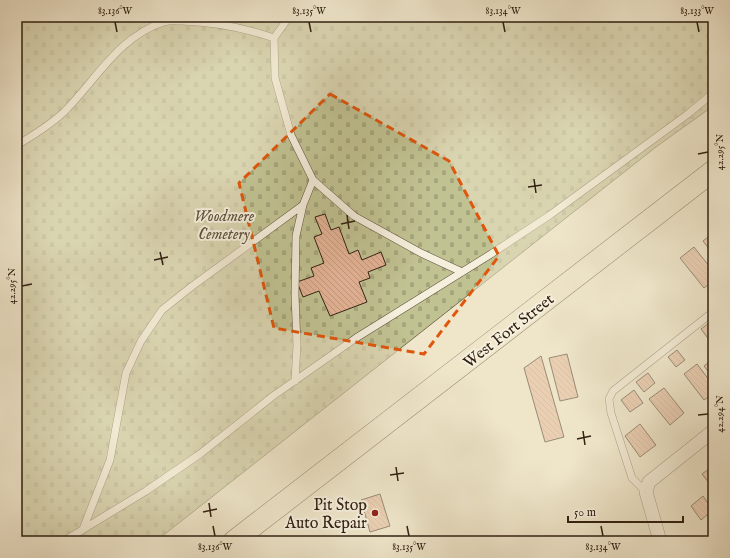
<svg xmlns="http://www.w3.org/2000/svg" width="730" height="558" font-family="'IM FELL English',serif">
<defs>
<pattern id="cemetery-stones" width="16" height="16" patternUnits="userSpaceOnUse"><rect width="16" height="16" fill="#c1c292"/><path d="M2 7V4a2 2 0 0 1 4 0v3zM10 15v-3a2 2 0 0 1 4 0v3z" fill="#a6a67d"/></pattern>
<pattern id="building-back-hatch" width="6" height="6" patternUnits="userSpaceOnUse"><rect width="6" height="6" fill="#e4b396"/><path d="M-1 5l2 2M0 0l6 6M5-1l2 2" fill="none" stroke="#c49a80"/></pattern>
</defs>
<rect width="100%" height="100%" fill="#efe6cb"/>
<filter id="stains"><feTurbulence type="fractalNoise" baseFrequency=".005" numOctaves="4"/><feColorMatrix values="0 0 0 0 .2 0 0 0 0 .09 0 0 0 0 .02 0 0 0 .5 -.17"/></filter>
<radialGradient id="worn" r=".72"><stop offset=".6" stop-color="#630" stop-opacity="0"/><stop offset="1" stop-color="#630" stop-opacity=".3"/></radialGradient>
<path fill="url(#cemetery-stones)" stroke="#7a7152" d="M 17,17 L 713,17 L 713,106 L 656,147 L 156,541 L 17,541 Z"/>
<path fill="url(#building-back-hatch)" stroke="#322012" d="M 325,214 L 331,230 L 339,227 L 349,254 L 358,250 L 362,260 L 381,252 L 386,265 L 368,272 L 370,278 L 359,282 L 367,302 L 330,316 L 319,291 L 303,297 L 297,282 L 314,276 L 311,268 L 324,263 L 314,237 L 322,234 L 315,217 Z
M 713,233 L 713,254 L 703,241 Z
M 694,247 L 713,271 L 713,281 L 704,288 L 680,258 Z
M 713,320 L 713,338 L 710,341 L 701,329 Z
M 677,350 L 685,360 L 676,367 L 668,357 Z
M 567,354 L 578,397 L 560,401 L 549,358 Z
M 541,356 L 564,437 L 545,442 L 524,368 Z
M 713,359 L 713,378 L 704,366 Z
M 697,364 L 713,385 L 713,394 L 704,400 L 684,374 Z
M 648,373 L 655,383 L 644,392 L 636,382 Z
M 664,388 L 684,413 L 670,425 L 649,399 Z
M 634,390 L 643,403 L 630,412 L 621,400 Z
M 640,424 L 656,445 L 640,457 L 625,436 Z
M 713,466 L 713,488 L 702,474 Z
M 380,494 L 390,526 L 370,532 L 361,500 Z
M 703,496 L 713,510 L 701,520 L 691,506 Z"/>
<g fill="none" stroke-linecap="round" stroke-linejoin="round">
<g stroke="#615240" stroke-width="8">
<path id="service" d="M 289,17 L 274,38 L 275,78 L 291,135 L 313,180 L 354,216 L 421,253 L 462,272
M 17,145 C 34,135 50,125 64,112 C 96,80 119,36 164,22 C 170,20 177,21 182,21 C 214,22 245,28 274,38
M 295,381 L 297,345 L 295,295 L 296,236 L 303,205
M 646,492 L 632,478 L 611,413 L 609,399 L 613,391 L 713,312
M 83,529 L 110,460 L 126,373 L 141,341 L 162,310 L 191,287 L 303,205 L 313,180
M 64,541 L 146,491 L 200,454 L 273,396 L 356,338 L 491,254 L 550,215 L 688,114 L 713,93"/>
</g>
<g stroke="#615240" stroke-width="14">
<path id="minor" d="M 660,541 L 646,492 L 649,482 L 713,431"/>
</g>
<g stroke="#322012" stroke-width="22">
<path id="primary" d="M 234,541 L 713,171"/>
</g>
<use href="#service" stroke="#f5efdd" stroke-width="7"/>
<use href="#minor" stroke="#f5efdd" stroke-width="13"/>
<use href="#primary" stroke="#efe6cb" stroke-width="21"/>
</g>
<path d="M0 0H730V558H0ZM 330,94 L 449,161 L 499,256 L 424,354 L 274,328 L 239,183 Z" fill="#efe6cb" fill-opacity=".55" fill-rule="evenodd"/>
<path fill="none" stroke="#df560c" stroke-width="3" stroke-dasharray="8 5" stroke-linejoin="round" d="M 330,94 L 449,161 L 499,256 L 424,354 L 274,328 L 239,183 Z"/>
<path fill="none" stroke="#322012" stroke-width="1.5" d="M 115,22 L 117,32M 309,22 L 311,32M 503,22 L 505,32M 697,22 L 699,32M 698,154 L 708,152M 534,179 L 536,193M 528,187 L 542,185M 347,215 L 349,229M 341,224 L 355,221M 160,252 L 163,265M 154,260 L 168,257M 22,286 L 32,284M 698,415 L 708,414M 583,431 L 585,445M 577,439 L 591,436M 396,467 L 398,481M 390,475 L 404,473M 209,503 L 211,517M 203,512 L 217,509M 213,526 L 215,536M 407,526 L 409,536M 601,526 L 603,536"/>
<circle fill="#8f2418" stroke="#f5efdd" stroke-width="1.5" cx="375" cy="513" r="4"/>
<g text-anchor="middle" stroke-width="4" stroke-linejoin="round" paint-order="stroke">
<g font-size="16" font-style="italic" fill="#5d5138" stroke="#f5efdd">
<text x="224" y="221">Woodmere<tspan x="224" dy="18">Cemetery</tspan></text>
</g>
<g font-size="16" fill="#322012" stroke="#f5efdd">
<text transform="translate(508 330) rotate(-38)" y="6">West Fort Street</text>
</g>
<g font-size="16" fill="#322012" stroke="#f5efdd" text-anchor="end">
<text x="367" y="510">Pit Stop<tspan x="367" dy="18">Auto Repair</tspan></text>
</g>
</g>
<rect width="730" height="558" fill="none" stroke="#efe6cb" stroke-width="44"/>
<path d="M568 516v6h115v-6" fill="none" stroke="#322012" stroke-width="2"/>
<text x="574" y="516" font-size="12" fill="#322012" stroke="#f5efdd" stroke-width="3" paint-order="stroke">50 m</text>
<rect x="22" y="22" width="686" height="514" fill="none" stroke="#322012" stroke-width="1.5"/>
<g font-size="10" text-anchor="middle" fill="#322012">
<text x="115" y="14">83.136°W</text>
<text x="309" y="14">83.135°W</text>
<text x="503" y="14">83.134°W</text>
<text x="697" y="14">83.133°W</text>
<text transform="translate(719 152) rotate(-90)" y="4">42.295°N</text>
<text transform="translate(11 286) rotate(-90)" y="4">42.295°N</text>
<text transform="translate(719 414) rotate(-90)" y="4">42.294°N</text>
<text x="215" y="550">83.136°W</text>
<text x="409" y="550">83.135°W</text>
<text x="603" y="550">83.134°W</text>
</g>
<rect width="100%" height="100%" filter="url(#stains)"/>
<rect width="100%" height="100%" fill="url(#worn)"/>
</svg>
